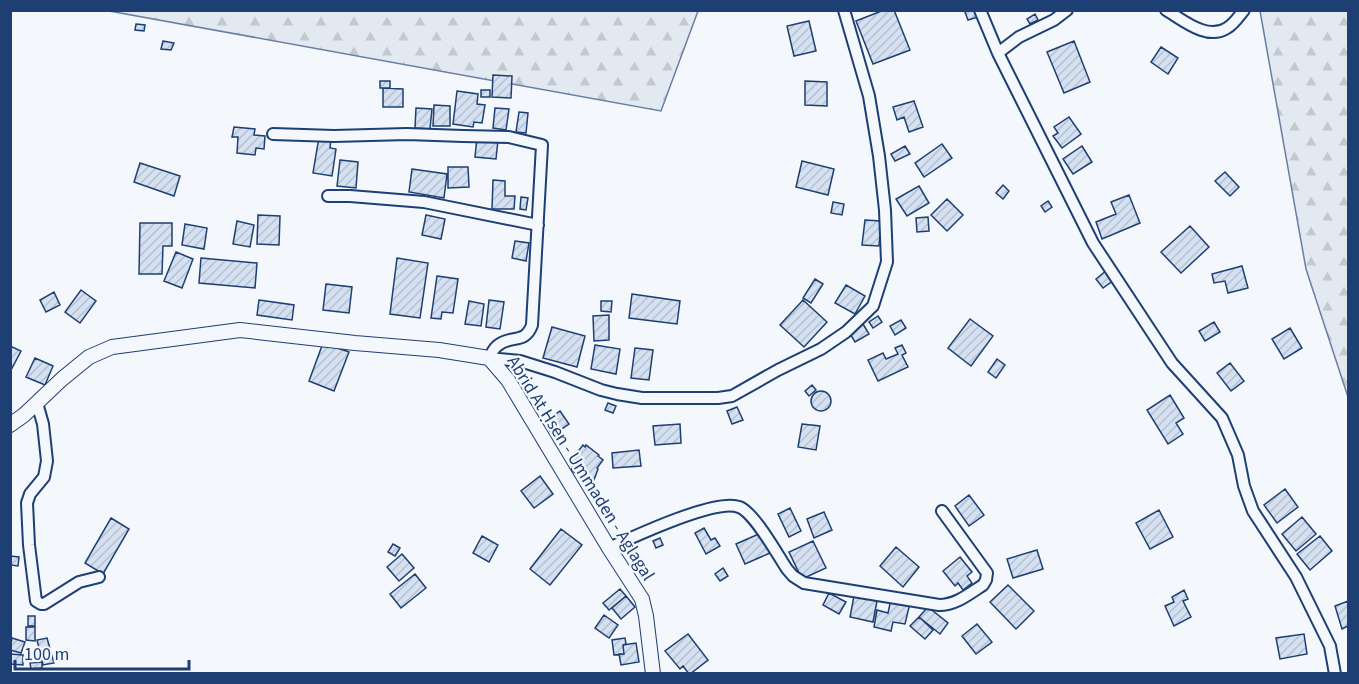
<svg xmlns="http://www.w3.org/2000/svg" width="1359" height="684" font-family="'Source Sans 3',sans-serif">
<defs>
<pattern id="forest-firs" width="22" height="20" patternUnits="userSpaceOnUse" patternTransform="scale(1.5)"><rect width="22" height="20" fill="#e3e9f0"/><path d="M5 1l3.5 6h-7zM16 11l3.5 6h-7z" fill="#c2c9d1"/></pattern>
<pattern id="building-hatch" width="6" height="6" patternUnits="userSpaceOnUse" patternTransform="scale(1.5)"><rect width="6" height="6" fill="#d5e0f0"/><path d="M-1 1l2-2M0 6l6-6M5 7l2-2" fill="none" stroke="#b6c1d1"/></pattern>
</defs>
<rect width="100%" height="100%" fill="#f4f7fb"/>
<path fill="url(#forest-firs)" stroke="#687fa3" stroke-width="1.5" d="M 109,11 L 698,11 L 661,111 Z
M 1260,11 L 1348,11 L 1348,397 L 1306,269 Z"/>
<path fill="url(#building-hatch)" stroke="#1d3f73" stroke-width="1.5" d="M 884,10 L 894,10 L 910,50 L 873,64 L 856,21 Z
M 969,10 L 976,10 L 978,17 L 968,20 L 965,12 Z
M 1035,14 L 1038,20 L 1030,24 L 1027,19 Z
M 809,21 L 816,51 L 794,56 L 787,26 Z
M 136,24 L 145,25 L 144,31 L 135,30 Z
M 163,41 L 174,43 L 171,50 L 161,49 Z
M 1074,41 L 1090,82 L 1064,93 L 1047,52 Z
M 1161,47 L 1178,58 L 1168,74 L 1151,62 Z
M 493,75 L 512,76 L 511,98 L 492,97 Z
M 380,81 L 390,81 L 390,88 L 380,88 Z
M 805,81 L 827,82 L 827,106 L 805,105 Z
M 383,88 L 403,89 L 403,107 L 383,107 Z
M 481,90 L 490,90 L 490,97 L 481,97 Z
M 457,91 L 478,94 L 477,104 L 485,105 L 482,123 L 474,122 L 473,127 L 453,124 Z
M 914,101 L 923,127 L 909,132 L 904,117 L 897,120 L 893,107 Z
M 434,105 L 450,106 L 450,126 L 433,126 Z
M 416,108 L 432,109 L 430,129 L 415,128 Z
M 495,108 L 509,109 L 506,130 L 493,128 Z
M 519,112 L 528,113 L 526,133 L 516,132 Z
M 1069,117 L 1081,134 L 1062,148 L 1053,136 L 1058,133 L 1054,127 Z
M 234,127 L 255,129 L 254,135 L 265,136 L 264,149 L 256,148 L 255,155 L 237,153 L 238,137 L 232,137 Z
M 319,137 L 331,139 L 330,148 L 336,149 L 332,176 L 313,173 Z
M 477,137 L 498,140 L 496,159 L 475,157 Z
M 942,144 L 952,158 L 924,177 L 915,163 Z
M 905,146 L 910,154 L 895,161 L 891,154 Z
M 1082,146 L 1092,162 L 1073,174 L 1063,159 Z
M 340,160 L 358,162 L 356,188 L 337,186 Z
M 802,161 L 834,169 L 828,195 L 796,187 Z
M 140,163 L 180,176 L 174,196 L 134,182 Z
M 448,167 L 468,167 L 469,187 L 448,188 Z
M 412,169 L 447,174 L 444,198 L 409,192 Z
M 1225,172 L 1239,187 L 1230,196 L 1215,181 Z
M 493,180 L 505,181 L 505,196 L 515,196 L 514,209 L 492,209 Z
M 1003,185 L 1009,191 L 1003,199 L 996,193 Z
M 919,186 L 929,203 L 907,216 L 896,199 Z
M 1129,195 L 1140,223 L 1102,239 L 1096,222 L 1116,214 L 1111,202 Z
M 521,197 L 528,198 L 526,210 L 520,209 Z
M 947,199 L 963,215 L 947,231 L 931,215 Z
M 1048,201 L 1052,207 L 1045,212 L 1041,206 Z
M 833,202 L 844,204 L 842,215 L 831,213 Z
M 258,215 L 280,216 L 279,245 L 257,244 Z
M 426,215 L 445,219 L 441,239 L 422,235 Z
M 928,217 L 929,231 L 917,232 L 916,218 Z
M 865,220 L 881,221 L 879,246 L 862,245 Z
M 237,221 L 254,225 L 250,247 L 233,244 Z
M 140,223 L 172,223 L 172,246 L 163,246 L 162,274 L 139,274 Z
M 185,224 L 207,228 L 204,249 L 182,245 Z
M 1190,226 L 1209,247 L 1181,273 L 1161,252 Z
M 515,241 L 529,243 L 526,261 L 512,258 Z
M 176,252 L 193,259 L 182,288 L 164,281 Z
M 201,258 L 257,263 L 255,288 L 199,283 Z
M 397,258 L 428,263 L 420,318 L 390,314 Z
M 1242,266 L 1248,288 L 1228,293 L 1225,281 L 1214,283 L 1212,274 Z
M 1107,270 L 1114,280 L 1103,288 L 1096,279 Z
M 437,276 L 458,279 L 453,313 L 442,312 L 441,319 L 431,318 Z
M 815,279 L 823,284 L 811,303 L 803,298 Z
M 326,284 L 352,287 L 349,313 L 323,310 Z
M 846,285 L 865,296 L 855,314 L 835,303 Z
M 81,290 L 96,301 L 80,323 L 65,312 Z
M 54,292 L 60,305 L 46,312 L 40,300 Z
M 632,294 L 680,301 L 677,324 L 629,318 Z
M 259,300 L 294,305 L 292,320 L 257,315 Z
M 489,300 L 504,302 L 500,329 L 486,327 Z
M 803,300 L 827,322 L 804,347 L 780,325 Z
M 469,301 L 484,304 L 481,326 L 465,324 Z
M 601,301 L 612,301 L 611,312 L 601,311 Z
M 609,315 L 609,340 L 594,341 L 593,316 Z
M 878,316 L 882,322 L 873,328 L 869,322 Z
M 970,319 L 993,336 L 971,366 L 948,348 Z
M 901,320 L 906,328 L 895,335 L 890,326 Z
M 1214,322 L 1220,332 L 1205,341 L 1199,331 Z
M 863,324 L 869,334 L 855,342 L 849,332 Z
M 552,327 L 585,336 L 577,367 L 543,358 Z
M 1290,328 L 1302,348 L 1284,359 L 1272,339 Z
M 323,343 L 349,352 L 334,391 L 309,381 Z
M 595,345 L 620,349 L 616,374 L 591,369 Z
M 902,345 L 906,353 L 902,355 L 908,367 L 878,381 L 868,360 L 883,353 L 886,359 L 898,354 L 895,348 Z
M 10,346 L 21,351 L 10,372 Z
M 635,348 L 653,350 L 649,380 L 631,378 Z
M 35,358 L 53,366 L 45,385 L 26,377 Z
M 997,359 L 1005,365 L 996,378 L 988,372 Z
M 1230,363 L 1244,381 L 1231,391 L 1217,373 Z
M 812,385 L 816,390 L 809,396 L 805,391 Z
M811 401a10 10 0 1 1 20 0a10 10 0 1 1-20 0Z
M 1170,395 L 1184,418 L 1176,423 L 1183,434 L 1168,444 L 1147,410 Z
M 608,403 L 616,406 L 613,413 L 605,410 Z
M 737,407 L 743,420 L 732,424 L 727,411 Z
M 560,411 L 569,424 L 553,435 L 544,422 Z
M 680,424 L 681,443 L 655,445 L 653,426 Z
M 802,424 L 820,426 L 816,450 L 798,447 Z
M 583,445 L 585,447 L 586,445 L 599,455 L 598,456 L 603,460 L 597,468 L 598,469 L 591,488 L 580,480 L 582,478 L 571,470 L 575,463 L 571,460 Z
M 639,450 L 641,466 L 613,468 L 612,453 Z
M 540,476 L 553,494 L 534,508 L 521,491 Z
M 1285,489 L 1298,507 L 1277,523 L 1264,505 Z
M 969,495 L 984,515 L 969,526 L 955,506 Z
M 790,508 L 801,531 L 789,537 L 778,514 Z
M 1159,510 L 1173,537 L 1150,549 L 1136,523 Z
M 824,512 L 832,530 L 814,538 L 807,519 Z
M 1302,517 L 1316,534 L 1296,551 L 1282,534 Z
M 111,518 L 129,529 L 103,574 L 85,563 Z
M 704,528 L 711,540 L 715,538 L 720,546 L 706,554 L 695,533 Z
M 561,529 L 582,545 L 550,585 L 530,569 Z
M 761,533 L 770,553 L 745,564 L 736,544 Z
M 482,536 L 498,545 L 489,562 L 473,553 Z
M 1320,536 L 1332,551 L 1310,570 L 1297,554 Z
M 660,538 L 663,545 L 656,548 L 653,541 Z
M 813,541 L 826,568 L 802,579 L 789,552 Z
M 393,544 L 400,548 L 395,556 L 388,552 Z
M 896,547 L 919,567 L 903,587 L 880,566 Z
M 1037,550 L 1043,569 L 1013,578 L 1007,559 Z
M 402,554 L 414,568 L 399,581 L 387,567 Z
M 10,556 L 19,557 L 18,566 L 11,565 L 11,569 Z
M 960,557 L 972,572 L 967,576 L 972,583 L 963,590 L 958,583 L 955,586 L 943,571 Z
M 723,568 L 728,576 L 720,581 L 715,574 Z
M 415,574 L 426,588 L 401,608 L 390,594 Z
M 1008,585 L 1034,611 L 1016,629 L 990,602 Z
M 620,589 L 626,596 L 609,610 L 603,603 Z
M 1184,590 L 1188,599 L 1183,601 L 1191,617 L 1174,626 L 1165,606 L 1174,602 L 1172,597 Z
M 829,593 L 846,602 L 839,614 L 823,605 Z
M 626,596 L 635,607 L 621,619 L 612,608 Z
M 854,596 L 877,601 L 873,622 L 850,617 Z
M 891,599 L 910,603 L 905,624 L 893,622 L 891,631 L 874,627 L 877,610 L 888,613 Z
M 1348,601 L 1348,626 L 1342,629 L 1335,606 Z
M 928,607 L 948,623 L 940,634 L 919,617 Z
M 604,615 L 618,625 L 609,638 L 595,628 Z
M 28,616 L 35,616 L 35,626 L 28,626 Z
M 919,617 L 933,630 L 925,639 L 910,626 Z
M 977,624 L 992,642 L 976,654 L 962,636 Z
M 26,627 L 35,627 L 35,641 L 26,640 Z
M 688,634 L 708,660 L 690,674 L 689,674 L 683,666 L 680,669 L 665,651 Z
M 1304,634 L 1307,654 L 1280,659 L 1276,638 Z
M 12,638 L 25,642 L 21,653 L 10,650 Z
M 47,638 L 54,663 L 43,665 L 37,640 Z
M 625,638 L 626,644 L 623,645 L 624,654 L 614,655 L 612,640 Z
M 636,643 L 639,662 L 621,665 L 619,654 L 624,654 L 623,645 Z
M 10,654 L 23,655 L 23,665 L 10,664 Z
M 42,662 L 42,668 L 31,669 L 30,663 Z"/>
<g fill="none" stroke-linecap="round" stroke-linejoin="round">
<g stroke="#1d3f73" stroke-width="14">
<path id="minor" d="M 980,10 L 998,53 L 1093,243 L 1172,363 L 1222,418 L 1238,455 L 1244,486 L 1253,511 L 1296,577 L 1330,646 L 1335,674
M 1166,10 C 1183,20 1207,41 1227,28 C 1234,24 1239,16 1244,10
M 998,53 L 1019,37 L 1054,20 L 1067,10
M 273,134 L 334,136 L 407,134 L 463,136 L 509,137 L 542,145 L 532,325 C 525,345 510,334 497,346 C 493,349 492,354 489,358 L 520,361 L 555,372 L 601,390 L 617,394 L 642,398 L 718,398 L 732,396 L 778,370 L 821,349 L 846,332 L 873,306 L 887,262 L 885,210 L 879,156 L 869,96 L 844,10
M 328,196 L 350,196 L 424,202 L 538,225
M 37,403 L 43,424 L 47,461 L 44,477 L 30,494 L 27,503 L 29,545 L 36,601 L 41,604 L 44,604 L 79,582 L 99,577
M 609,548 C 633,537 716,498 739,507 C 754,512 777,554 787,569 L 793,576 L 804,583 L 939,605 C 956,605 969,594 983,585 L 986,580 L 987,573 L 942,511"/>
</g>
<g stroke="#1d3f73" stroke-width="16">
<path id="tertiary" d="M 10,425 L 24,415 L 62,379 L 89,357 L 112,347 L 240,330 L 355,343 L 439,350 L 489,358 L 508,380 L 609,548 L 642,599 L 646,616 L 653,674"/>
</g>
<use href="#minor" stroke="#f4f7fb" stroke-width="10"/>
<use href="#tertiary" stroke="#f4f7fb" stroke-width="14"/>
</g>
<g text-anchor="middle" stroke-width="4.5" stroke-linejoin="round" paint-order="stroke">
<g font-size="18" fill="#1d3f73" stroke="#f4f7fb">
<text transform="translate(581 468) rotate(58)" y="6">Abrid At Ḥsen - Ummaden - Aglagal</text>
</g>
</g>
<rect width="1359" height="684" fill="none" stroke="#1d3f73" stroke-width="24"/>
<path d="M15 660v9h174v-9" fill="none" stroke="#1d3f73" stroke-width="3"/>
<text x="24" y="660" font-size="18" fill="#1d3f73" stroke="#f4f7fb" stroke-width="4.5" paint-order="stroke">100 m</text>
</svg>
